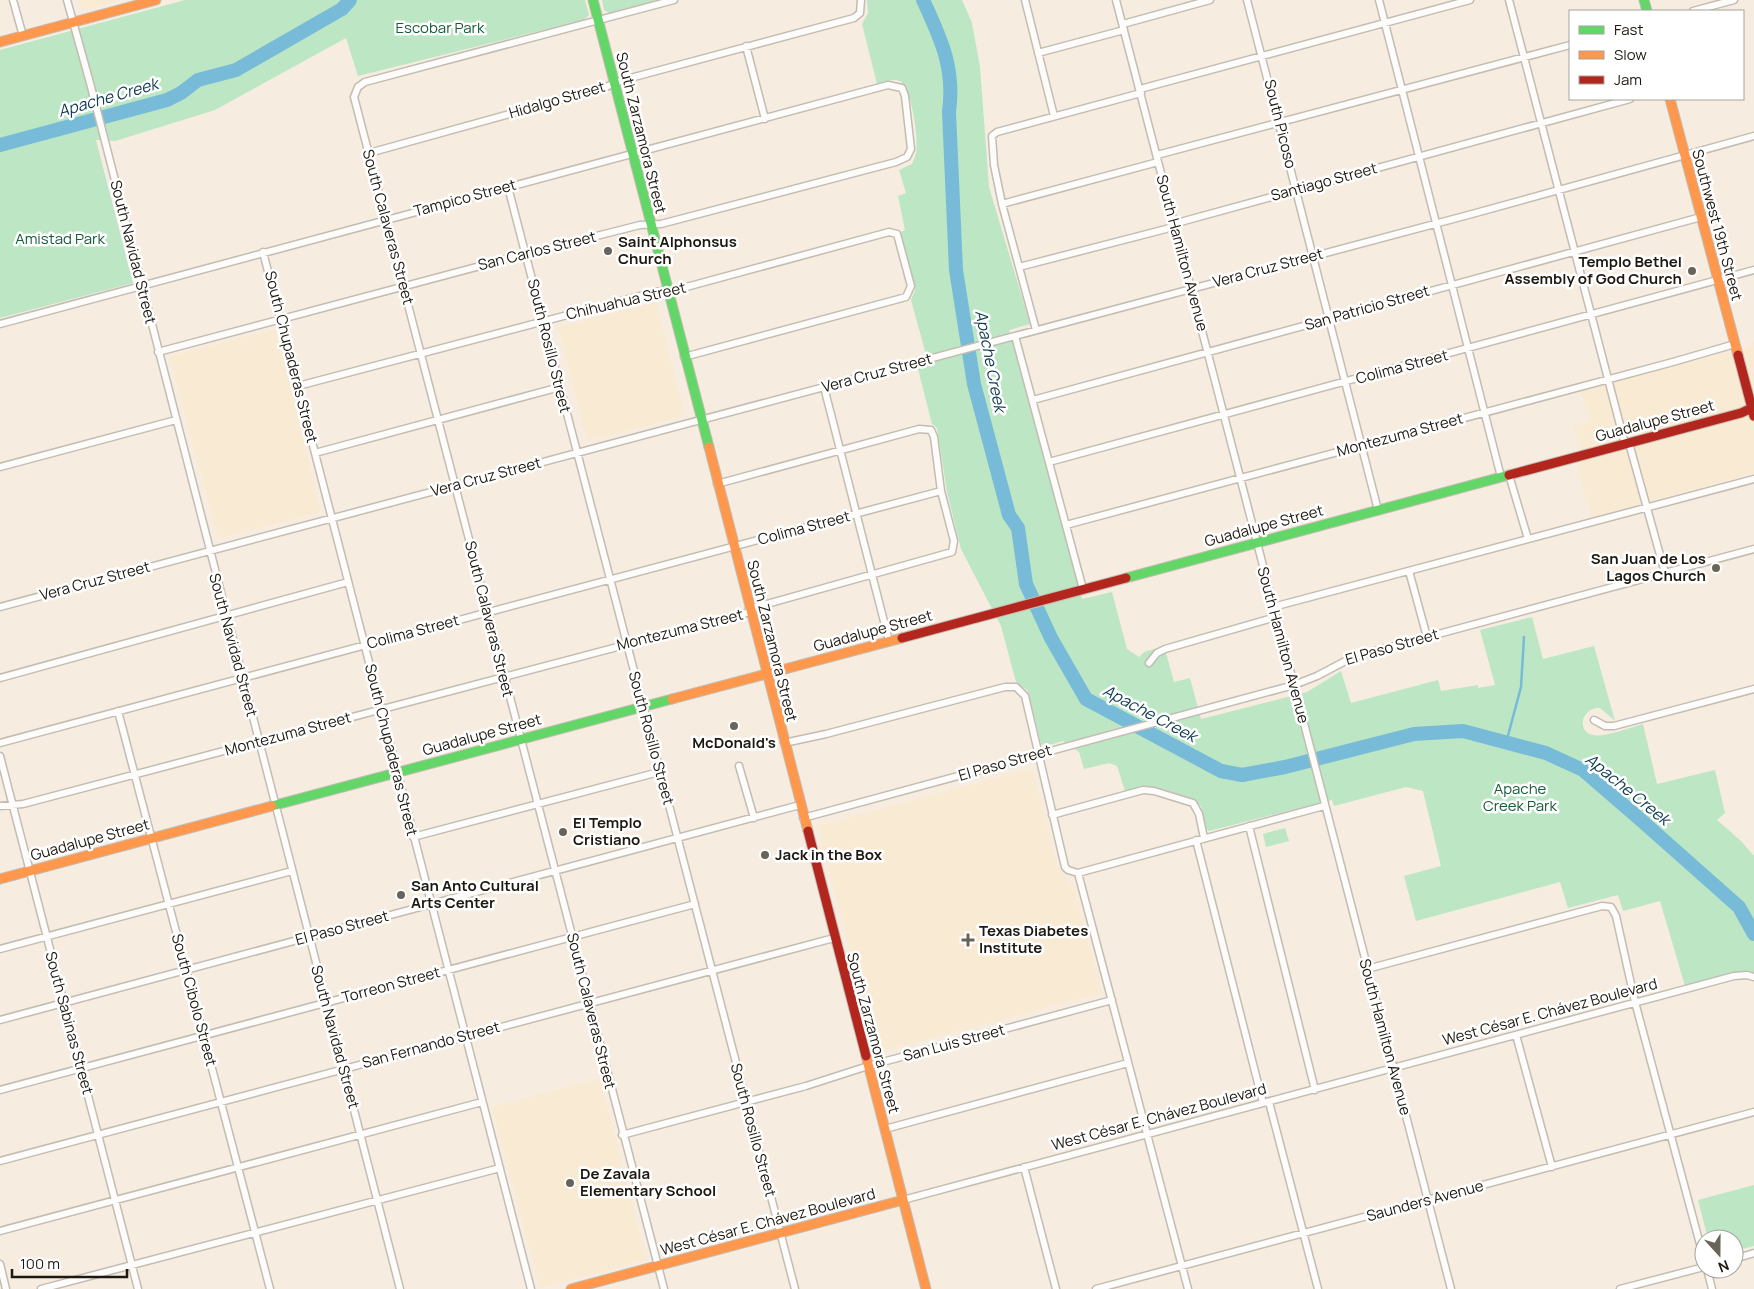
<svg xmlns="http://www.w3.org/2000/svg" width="1754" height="1289" font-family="Manrope,sans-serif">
<rect width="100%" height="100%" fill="#f6ede0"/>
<path fill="#f9ead4" d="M 79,0 L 120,0 L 82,10 Z
M 656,302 L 685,416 L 587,441 L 558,327 Z
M 276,329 L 321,512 L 218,539 L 169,356 Z
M 1754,341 L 1754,473 L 1592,517 L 1577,467 L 1580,446 L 1573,426 L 1590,421 L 1581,391 L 1744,348 Z
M 1032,768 L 1058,867 L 1074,888 L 1102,993 L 877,1053 L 817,826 Z
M 600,1078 L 647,1260 L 540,1288 L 492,1107 Z"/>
<path fill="#bce6c4" d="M 185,0 L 585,0 L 589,15 L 584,20 L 358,76 L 346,38 L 215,110 L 115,141 L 96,140 L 133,283 L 0,318 L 0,50 Z
M 602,0 L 657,0 L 609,13 L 604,10 Z
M 867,0 L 962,0 L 972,23 L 980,67 L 989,187 L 1030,324 L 1009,330 L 1082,599 L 1112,592 L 1127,649 L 1139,657 L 1144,652 L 1164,646 L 1174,682 L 1190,678 L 1201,719 L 1307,692 L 1341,671 L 1351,703 L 1438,680 L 1441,691 L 1478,685 L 1478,688 L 1495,685 L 1480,630 L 1532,617 L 1543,659 L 1594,646 L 1615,721 L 1600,708 C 1583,706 1575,731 1593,735 C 1602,738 1633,727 1643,724 L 1657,784 L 1715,770 L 1725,813 L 1717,820 L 1741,841 L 1754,856 L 1754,972 L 1742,972 L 1685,986 L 1660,901 L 1623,911 L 1618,895 L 1568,908 L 1560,882 L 1416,921 L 1404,876 L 1441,866 L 1423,791 L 1406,787 L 1334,806 L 1332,800 L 1209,831 L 1206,828 L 1201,806 L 1193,799 L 1153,787 L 1125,791 L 1117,766 L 1109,763 L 1084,769 L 1079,752 L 1063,741 L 1046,746 L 1041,744 L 1028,691 L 1016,682 L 1001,626 L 961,549 L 947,492 L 937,428 L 932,424 L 918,369 L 925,351 L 911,300 L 915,290 L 901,232 L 905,230 L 898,196 L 906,193 L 899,170 L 912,164 C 913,161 915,157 916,153 C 919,141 912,88 900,81 C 893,78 884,82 877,84 L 862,24 L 868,13 Z
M 1285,828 L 1289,841 L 1266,847 L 1263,834 Z
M 1754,1185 L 1754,1246 L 1734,1251 L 1734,1239 L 1708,1239 L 1698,1200 Z"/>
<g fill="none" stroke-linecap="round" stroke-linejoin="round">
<path stroke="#77bbd8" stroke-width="2.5" d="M 1506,743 L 1521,687 L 1524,637"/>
<path stroke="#77bbd8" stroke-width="14" d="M 923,0 C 941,39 955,68 949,112 L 956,270 L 974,384 L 1009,515 L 1018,528 L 1026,584 L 1051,638 L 1086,699 L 1221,771 L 1242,775 L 1285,767 L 1414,734 L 1463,731 L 1546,753 L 1583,770 L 1642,821 L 1739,907 L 1754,934
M 0,145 L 167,100 L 181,93 L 198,80 L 236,70 L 342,9 L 350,0"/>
<g stroke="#c3bcb2" stroke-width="9">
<path id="street" d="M 13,0 L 23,36
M 67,0 L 90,83 L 400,1289
M 1025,0 L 1054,116
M 1116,0 L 1451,1289
M 1247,0 L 1378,510
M 1379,0 L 1501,477
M 1509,0 L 1625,444
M 1693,11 L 1734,0
M 1123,24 L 1210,0
M 746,46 L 765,119
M 1038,53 L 1124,30
M 1140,89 L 1470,0
M 369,153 L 603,88 L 623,80 L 854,18 L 860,13 L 861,0
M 1157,155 L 1570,45
M 508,187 L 795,1289
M 1002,204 L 1158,162
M 263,252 L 531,1289
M 1019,267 L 1166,229 L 1184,221 L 1630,99
M 0,324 L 888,85 L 902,88 L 905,96 L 911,149 L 907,157 L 896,162 L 661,224 L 640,225 L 525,254 L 158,352
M 1036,330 L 1002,204 L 994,165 L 992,136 L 997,132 L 1141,93
M 1015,336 L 1083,589
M 298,386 L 655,292 L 679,289 L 889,232 L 897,234 L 911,286 L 906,297 L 684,357
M 824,387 L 889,641
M 1033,400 L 1701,217
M 1629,443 L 1665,573
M 315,453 L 560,387
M 1049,462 L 1754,270
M 0,467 L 176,420
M 1509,475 L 1528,539
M 717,484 L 919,429 L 931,430 L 934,437 L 941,491 L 954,541 L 952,552 L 749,609
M 1066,525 L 1673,362 L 1735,344
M 1409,571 L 1427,637
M 0,607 L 1472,214 L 1754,136
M 1273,607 L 1754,479
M 1149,663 L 1157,653 L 1165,649 L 1276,617
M 0,678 L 348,582
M 118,711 L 270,1289
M 1594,720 L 1605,726 L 1614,726 L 1754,689
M 0,743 L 941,491
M 784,743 L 826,734 L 1005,687 L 1016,687 L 1025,696 L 1065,867 L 1068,870 L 1078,873 L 1324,806
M 0,756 L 138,1289
M 739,766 L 754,818
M 0,806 L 23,804 L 750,612
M 1052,815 L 1143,790 L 1154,791 L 1193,803 L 1199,814 L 1204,838
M 803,818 L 1294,685 L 1317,676 L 1353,657 L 1754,549
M 1249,826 L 1315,1090
M 413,837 L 659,772
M 1196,840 L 1263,1103
M 1078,873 L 1188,1289
M 0,949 L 292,871
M 1367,969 L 1602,906 L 1611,907 L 1616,916 L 1635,1002 L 1704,1259
M 0,1020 L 800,805
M 1516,1035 L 1552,1167
M 0,1090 L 695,904
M 1269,1102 L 1318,1289
M 885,1129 L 1128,1063
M 622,1135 L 806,1086 L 868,1066 L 1112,1000
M 0,1161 L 834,938
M 1024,1167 L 1056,1289
M 903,1200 L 1734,976 L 1747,975 L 1754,977
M 0,1231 L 482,1102
M 1734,1259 L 1754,1253
M 0,1264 L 6,1289
M 1707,1269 L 1712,1289
M 41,1289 L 500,1168
M 664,1289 L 354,97 L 358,87 L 365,82 L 674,0
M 1096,1289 L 1754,1112
M 1620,1289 L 1704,1267"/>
</g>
<g stroke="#c3bcb2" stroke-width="11">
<path id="fast" d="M 593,0 L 709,447
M 1644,0 L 1647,11
M 1126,578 L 1509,475
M 272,806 L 672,699"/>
</g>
<g stroke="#c3bcb2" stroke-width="11">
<path id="slow" d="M 0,42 L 156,0
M 1670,99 L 1738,355
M 709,447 L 808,831
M 672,699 L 902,638
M 0,879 L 272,806
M 866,1056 L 926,1289
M 571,1289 L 903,1200"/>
</g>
<g stroke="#c3bcb2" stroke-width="11">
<path id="jam" d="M 1738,355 L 1754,416
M 1509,475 L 1741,413 L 1754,407
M 902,638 L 1126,578
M 808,831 L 866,1056"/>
</g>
<use href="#street" stroke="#fefcfa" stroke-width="6"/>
<use href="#fast" stroke="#63d668" stroke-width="9"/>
<use href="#slow" stroke="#ff974d" stroke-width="9"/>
<use href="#jam" stroke="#b3261e" stroke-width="9"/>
</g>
<g fill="#696359" stroke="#fff" stroke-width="2">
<circle cx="608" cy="251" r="5"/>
<circle cx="1692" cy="271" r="5"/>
<circle cx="1716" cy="568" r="5"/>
<circle cx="734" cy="726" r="5"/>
<circle cx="563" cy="832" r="5"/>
<circle cx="765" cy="855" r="5"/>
<circle cx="401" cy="895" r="5"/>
<path d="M965.5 932.5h5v5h5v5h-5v5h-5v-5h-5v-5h5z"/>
<circle cx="570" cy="1183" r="5"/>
</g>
<g text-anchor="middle" stroke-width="5" stroke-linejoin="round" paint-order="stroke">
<g font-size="15" fill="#185b38" stroke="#fff">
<text x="440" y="33">Escobar Park</text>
<text x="60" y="244">Amistad Park</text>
<text x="1520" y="794">Apache<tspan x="1520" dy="17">Creek Park</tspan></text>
</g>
<g font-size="15" fill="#1d1810" stroke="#fff">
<text transform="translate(557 100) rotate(-16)" y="5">Hidalgo Street</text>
<text transform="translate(1280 124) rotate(76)" y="5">South Picoso</text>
<text transform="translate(641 133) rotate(76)" y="5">South Zarzamora Street</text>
<text transform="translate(1324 182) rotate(-15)" y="5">Santiago Street</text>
<text transform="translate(465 198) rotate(-15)" y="5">Tampico Street</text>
<text transform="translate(1717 225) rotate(75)" y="5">Southwest 19th Street</text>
<text transform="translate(388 227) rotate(75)" y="5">South Calaveras Street</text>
<text transform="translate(537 251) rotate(-14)" y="5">San Carlos Street</text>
<text transform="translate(133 252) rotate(76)" y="5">South Navidad Street</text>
<text transform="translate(1182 253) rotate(75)" y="5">South Hamilton Avenue</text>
<text transform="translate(1268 268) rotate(-15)" y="5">Vera Cruz Street</text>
<text transform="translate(626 301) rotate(-13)" y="5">Chihuahua Street</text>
<text transform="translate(1367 308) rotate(-16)" y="5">San Patricio Street</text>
<text transform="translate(549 346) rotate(76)" y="5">South Rosillo Street</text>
<text transform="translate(291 357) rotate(76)" y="5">South Chupaderas Street</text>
<text transform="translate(1402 367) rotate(-15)" y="5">Colima Street</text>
<text transform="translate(877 373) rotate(-15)" y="5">Vera Cruz Street</text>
<text transform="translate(1655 421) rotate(-15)" y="5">Guadalupe Street</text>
<text transform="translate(1400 435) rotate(-15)" y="5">Montezuma Street</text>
<text transform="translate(486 477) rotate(-15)" y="5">Vera Cruz Street</text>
<text transform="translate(1264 526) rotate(-15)" y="5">Guadalupe Street</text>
<text transform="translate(804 528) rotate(-15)" y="5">Colima Street</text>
<text transform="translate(95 581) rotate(-15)" y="5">Vera Cruz Street</text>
<text transform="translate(489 619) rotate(76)" y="5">South Calaveras Street</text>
<text transform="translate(680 630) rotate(-14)" y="5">Montezuma Street</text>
<text transform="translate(873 631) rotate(-15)" y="5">Guadalupe Street</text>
<text transform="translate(413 632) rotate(-15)" y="5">Colima Street</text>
<text transform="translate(772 641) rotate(76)" y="5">South Zarzamora Street</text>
<text transform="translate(233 645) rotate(75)" y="5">South Navidad Street</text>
<text transform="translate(1283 645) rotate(75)" y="5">South Hamilton Avenue</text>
<text transform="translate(1392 647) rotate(-16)" y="5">El Paso Street</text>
<text transform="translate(288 734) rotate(-15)" y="5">Montezuma Street</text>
<text transform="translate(482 735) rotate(-15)" y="5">Guadalupe Street</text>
<text transform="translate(651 738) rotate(75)" y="5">South Rosillo Street</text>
<text transform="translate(391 750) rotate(76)" y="5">South Chupaderas Street</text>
<text transform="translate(1005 763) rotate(-16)" y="5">El Paso Street</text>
<text transform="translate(90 840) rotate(-15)" y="5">Guadalupe Street</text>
<text transform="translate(342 928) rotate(-15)" y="5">El Paso Street</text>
<text transform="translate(391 985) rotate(-15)" y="5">Torreon Street</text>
<text transform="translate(194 1000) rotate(75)" y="5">South Cibolo Street</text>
<text transform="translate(591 1011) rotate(76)" y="5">South Calaveras Street</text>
<text transform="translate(1550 1012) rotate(-15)" y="5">West César E. Chávez Boulevard</text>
<text transform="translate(69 1023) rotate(75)" y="5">South Sabinas Street</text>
<text transform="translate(873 1033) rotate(75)" y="5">South Zarzamora Street</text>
<text transform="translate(335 1037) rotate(75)" y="5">South Navidad Street</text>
<text transform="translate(1385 1037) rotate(75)" y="5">South Hamilton Avenue</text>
<text transform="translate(954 1043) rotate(-15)" y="5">San Luis Street</text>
<text transform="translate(431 1045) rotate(-15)" y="5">San Fernando Street</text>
<text transform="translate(1159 1117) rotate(-15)" y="5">West César E. Chávez Boulevard</text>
<text transform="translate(753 1130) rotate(75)" y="5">South Rosillo Street</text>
<text transform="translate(1425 1201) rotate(-15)" y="5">Saunders Avenue</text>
<text transform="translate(768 1222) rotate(-15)" y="5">West César E. Chávez Boulevard</text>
</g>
<g font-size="15" font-weight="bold" fill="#1d1810" stroke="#fff" text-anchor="start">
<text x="618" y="247">Saint Alphonsus<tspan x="618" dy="17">Church</tspan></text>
<text x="1682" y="267" text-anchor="end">Templo Bethel<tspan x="1682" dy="17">Assembly of God Church</tspan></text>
<text x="1706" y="564" text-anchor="end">San Juan de Los<tspan x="1706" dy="17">Lagos Church</tspan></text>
<text x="734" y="748" text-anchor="middle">McDonald's</text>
<text x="573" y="828">El Templo<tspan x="573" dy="17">Cristiano</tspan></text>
<text x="775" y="860">Jack in the Box</text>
<text x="411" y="891">San Anto Cultural<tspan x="411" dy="17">Arts Center</tspan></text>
<text x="979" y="936">Texas Diabetes<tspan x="979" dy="17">Institute</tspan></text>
<text x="580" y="1179">De Zavala<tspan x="580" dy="17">Elementary School</tspan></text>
</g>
<g font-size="16" font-style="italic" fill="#0e3a4e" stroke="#fff">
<text transform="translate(108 97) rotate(-16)" y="6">Apache Creek</text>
<text transform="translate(991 361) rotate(79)" y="6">Apache Creek</text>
<text transform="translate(1150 713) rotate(28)" y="6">Apache Creek</text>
<text transform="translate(1628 789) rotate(39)" y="6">Apache Creek</text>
</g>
</g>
<rect x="1569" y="10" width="175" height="90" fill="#ffffff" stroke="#a5a39f"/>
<rect x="1579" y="26" width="25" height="8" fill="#63d668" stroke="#a5a39f"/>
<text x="1614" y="35" font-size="15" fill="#1d1810">Fast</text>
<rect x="1579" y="51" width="25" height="8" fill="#ff974d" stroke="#a5a39f"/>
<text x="1614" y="60" font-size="15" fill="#1d1810">Slow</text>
<rect x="1579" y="76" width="25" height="8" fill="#b3261e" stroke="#a5a39f"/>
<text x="1614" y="85" font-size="15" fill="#1d1810">Jam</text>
<g transform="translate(1719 1254) rotate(159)"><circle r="24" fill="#ffffff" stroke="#a5a39f"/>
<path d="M0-4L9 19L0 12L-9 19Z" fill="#696359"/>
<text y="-8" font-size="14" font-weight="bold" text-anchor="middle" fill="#1d1810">N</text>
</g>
<path d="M12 1269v8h115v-8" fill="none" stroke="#1d1810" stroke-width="2.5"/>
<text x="20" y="1269" font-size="15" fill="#1d1810" stroke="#ffffff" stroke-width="4" paint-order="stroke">100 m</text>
</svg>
